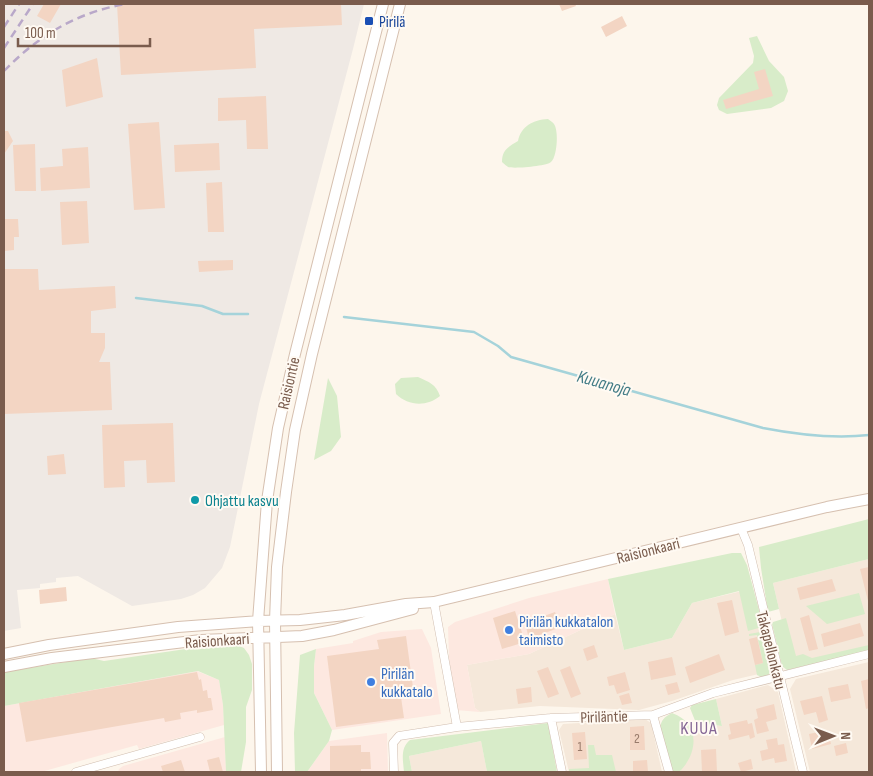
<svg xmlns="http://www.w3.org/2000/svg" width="873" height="776" font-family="'Sofia Sans Condensed',sans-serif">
<rect width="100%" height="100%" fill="#fdf6ec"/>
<path fill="#f5e8da" d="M 869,559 L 869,647 L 801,664 L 790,657 L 773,583 Z
M 750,589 L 767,664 L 763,673 L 733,680 L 672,701 L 639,710 L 540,706 L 480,712 L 475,708 L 467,665 L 529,654 L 615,614 L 624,650 L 672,638 L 692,603 Z
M 869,662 L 869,772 L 810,772 L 790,689 L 796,679 Z
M 768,685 L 778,692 L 796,772 L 681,772 L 671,729 L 678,721 L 722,726 L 716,699 Z
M 645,719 L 651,723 L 662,772 L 569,772 L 559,730 L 563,724 Z
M 481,741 L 487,772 L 412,772 L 409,756 Z"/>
<path fill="#fde8e0" d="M 608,579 L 615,614 L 529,654 L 467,665 L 475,708 L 480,712 L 456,710 L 449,658 L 448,627 L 455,622 L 529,598 Z
M 422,629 L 431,648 L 441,714 L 332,730 L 314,693 L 314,666 L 316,649 L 353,643 L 353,641 L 381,632 Z
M 197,671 L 219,680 L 223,705 L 224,725 L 139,749 L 137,745 L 41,772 L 4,772 L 4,706 Z
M 387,733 L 388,772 L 307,772 L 329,741 Z
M 225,737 L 226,772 L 118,772 L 119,769 L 123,766 Z"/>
<path fill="#efe9e4" d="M 4,4 L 364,4 L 353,49 L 259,404 L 230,547 L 222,568 L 205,588 L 193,595 L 181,599 L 132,606 L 78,576 L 56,578 L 56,582 L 40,584 L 40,588 L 17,590 L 21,628 L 4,631 Z"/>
<path fill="#d8ecc9" d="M 757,36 L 769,61 L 784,77 L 788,91 L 784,101 L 771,108 L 727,114 L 719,110 L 717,105 L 719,98 L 753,63 L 754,56 L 749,38 Z
M 548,119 C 550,121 553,122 554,124 C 559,131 557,157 551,162 C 547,166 514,169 508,167 C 508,167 503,163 502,162 C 502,150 508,147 518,141 C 521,126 533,120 548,119 Z
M 418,377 C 429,382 436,384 440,396 C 427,407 408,406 396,394 L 395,384 L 401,378 Z
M 328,378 L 337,396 L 341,437 L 331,451 L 314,460 Z
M 869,519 L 869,559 L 773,583 L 779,609 L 768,612 L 761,568 L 759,547 Z
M 732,553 L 741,553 L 747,565 L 763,625 L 762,627 L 748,631 L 739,591 L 692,603 L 672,638 L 624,650 L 608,579 Z
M 859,593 L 865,614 L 827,624 L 806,606 Z
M 786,618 L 796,656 L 803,654 L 812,658 L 869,645 L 869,651 L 787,670 L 782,666 L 772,624 L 773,622 Z
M 765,631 C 767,640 778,668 769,674 C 767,676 764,676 761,677 L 757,675 L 755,665 L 763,663 L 757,635 L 749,636 L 749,634 Z
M 234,644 L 244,648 L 249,655 L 252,664 L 252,690 L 246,707 L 246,742 L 241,772 L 226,772 L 223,705 L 219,680 L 198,671 L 4,706 L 4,672 L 91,658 L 104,661 L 213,645 Z
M 316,649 L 314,666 L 314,693 L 332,730 L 329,741 L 307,772 L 295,772 L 294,733 L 300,655 Z
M 716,699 L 722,726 L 696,723 L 690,708 L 692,705 Z
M 672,713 C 701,723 698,754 679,772 L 672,772 L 660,729 C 661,720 664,717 672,713 Z
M 548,723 L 557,772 L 487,772 L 481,741 L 409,756 L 412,772 L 404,772 C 403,760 400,748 410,740 Z
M 588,745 L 594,745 L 596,755 L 612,755 L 616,772 L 569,772 L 569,769 L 589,768 Z"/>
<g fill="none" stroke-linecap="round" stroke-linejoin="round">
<path stroke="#a5d3da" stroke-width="2.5" d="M 136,298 L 202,306 L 223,314 L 248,314
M 344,317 L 474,332 L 498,346 L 511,357 L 763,428 C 799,435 833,439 869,435"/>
</g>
<path fill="#f3d5c3" d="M 44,4 L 61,4 L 50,23 L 37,16 Z
M 117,4 L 341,4 L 342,25 L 254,29 L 256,68 L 121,75 Z
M 559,4 L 575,4 L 576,6 L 562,11 Z
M 622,16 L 627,26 L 606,37 L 601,27 Z
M 97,58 L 103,97 L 66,107 L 62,70 Z
M 765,69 L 773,96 L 726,109 L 723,100 L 759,89 L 754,72 Z
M 266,96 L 268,149 L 247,149 L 246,120 L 218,121 L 218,98 Z
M 159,122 L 165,208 L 134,210 L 128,124 Z
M 4,131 L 8,131 L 13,141 L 4,154 Z
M 219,143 L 220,170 L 175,172 L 174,145 Z
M 35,144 L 36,191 L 15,191 L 13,145 Z
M 88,147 L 90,188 L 41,191 L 40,168 L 63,166 L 62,149 Z
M 222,182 L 224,232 L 208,232 L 206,183 Z
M 87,201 L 89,243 L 62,245 L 60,202 Z
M 4,219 L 18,219 L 19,237 L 14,237 L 14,250 L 4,251 Z
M 233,260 L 233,270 L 199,272 L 198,261 Z
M 4,269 L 38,269 L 39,290 L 115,286 L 116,308 L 91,311 L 91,333 L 105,333 L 105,348 L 99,362 L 110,362 L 112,410 L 4,414 Z
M 173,423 L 175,482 L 147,483 L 146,460 L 124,461 L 125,487 L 104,488 L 102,425 Z
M 64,454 L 66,474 L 48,475 L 47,456 Z
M 869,567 L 869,605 L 860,569 Z
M 832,579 L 836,591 L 800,600 L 797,588 Z
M 66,587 L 67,601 L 40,604 L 39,590 Z
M 732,600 L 739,632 L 725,636 L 717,603 Z
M 515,611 L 525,642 L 502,649 L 493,618 Z
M 555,612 L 561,627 L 529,639 L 525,623 Z
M 809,615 L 818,649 L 809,651 L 800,618 Z
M 860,623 L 864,636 L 824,647 L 821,634 Z
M 406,636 L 414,695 L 401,697 L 404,718 L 336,727 L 327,656 L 379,649 L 377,640 Z
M 757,637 L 763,663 L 755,665 L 749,639 Z
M 594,645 L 598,657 L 587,661 L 583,649 Z
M 719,654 L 725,670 L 690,683 L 685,667 Z
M 672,657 L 676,675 L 651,680 L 648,662 Z
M 570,666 L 581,694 L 571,698 L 560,670 Z
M 548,667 L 559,694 L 548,698 L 537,671 Z
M 197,672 L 199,680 L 201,679 L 203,691 L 207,690 L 208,698 L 211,698 L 213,710 L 197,713 L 197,710 L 180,713 L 181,719 L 165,722 L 164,718 L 26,742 L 19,703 Z
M 625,672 L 630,690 L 617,694 L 614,685 L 609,686 L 607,677 Z
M 869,679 L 869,708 L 866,709 L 861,681 Z
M 677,682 L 680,692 L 668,695 L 665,685 Z
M 848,684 L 851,698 L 831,702 L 828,688 Z
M 531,687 L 532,702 L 518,704 L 516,689 Z
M 629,693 L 632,703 L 622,705 L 619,696 Z
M 822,696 L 828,720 L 819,723 L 816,712 L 804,715 L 800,701 Z
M 774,704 L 777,719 L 766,722 L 769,731 L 757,734 L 754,720 L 758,718 L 756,709 Z
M 747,720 L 748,724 L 752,723 L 755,737 L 750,739 L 749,735 L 729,740 L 728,735 L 731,734 L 729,724 Z
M 644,726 L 645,750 L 630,750 L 630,727 Z
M 828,730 L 831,744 L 812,749 L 809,734 Z
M 585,732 L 587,759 L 574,760 L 572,733 Z
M 777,738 L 778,745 L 784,744 L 787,761 L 775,763 L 774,758 L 762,761 L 760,751 L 768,749 L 766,740 Z
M 846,743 L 848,753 L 836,756 L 834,746 Z
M 361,745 L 361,752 L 370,752 L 371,769 L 361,769 L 361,772 L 330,772 L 330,746 Z
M 716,749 L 717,772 L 702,772 L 701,750 Z
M 219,757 L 223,772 L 210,772 L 207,760 Z
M 751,759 L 753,769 L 741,772 L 738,763 Z
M 181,760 L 185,772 L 163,772 L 161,766 Z
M 647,760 L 648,772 L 633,772 L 633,761 Z"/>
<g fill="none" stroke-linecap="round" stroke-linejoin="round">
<g stroke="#d1beb0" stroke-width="9">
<path id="street" d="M 741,528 L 748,545 L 803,772
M 434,602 L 457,727 L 551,718 L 653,715 L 713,693 L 869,654
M 653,715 L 669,772
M 551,718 L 562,772
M 76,772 L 200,737
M 394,772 L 393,743 L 399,736 L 457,727"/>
</g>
<g stroke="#d6c0b0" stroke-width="12">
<path id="secondary" d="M 4,654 L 49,645 L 178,627 L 258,621 L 300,620 L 345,615 L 406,604 L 434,602 L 827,507 L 869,499
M 4,667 L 52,658 L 201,640 L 302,636 L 334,630 L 413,609
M 261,772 L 258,621 L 267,501 L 278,428 L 295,354 L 383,4
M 277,772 L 275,621 L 277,567 L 286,492 L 295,430 L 312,354 L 400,4"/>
</g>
<use href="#street" stroke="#fff" stroke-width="8"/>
<use href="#secondary" stroke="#fff" stroke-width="10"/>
<path stroke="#b9a8c9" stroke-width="2.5" stroke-dasharray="8 5" stroke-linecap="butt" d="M 4,27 L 19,4
M 4,48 L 33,4
M 4,71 C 38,36 77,12 126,4"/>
</g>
<rect fill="#1a4fb4" stroke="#fffaf3" stroke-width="2" x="364" y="16" width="10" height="10" rx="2.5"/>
<circle fill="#0f9aa8" stroke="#fffaf3" stroke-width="2" cx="195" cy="500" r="5"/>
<g fill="#3f7fe0" stroke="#fffaf3" stroke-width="2">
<circle cx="509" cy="630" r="5"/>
<circle cx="371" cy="682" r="5"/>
</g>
<g text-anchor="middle" stroke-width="4" stroke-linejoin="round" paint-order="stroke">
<g font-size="14" fill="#987a6a">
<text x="637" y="743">2</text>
<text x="580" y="751">1</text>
</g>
<g font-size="16" fill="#164399" stroke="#fffaf3" text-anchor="start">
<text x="379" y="27">Pirilä</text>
</g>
<g font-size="16" fill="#7a5c4d" stroke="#fffaf3">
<text transform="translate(288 383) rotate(-77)" y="6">Raisiontie</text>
<text transform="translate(648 550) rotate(-14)" y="6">Raisionkaari</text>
<text transform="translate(217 640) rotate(-4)" y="6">Raisionkaari</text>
<text transform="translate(772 650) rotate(76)" y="6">Takapellonkatu</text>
<text transform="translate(604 716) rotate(-2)" y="6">Piriläntie</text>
</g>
<g font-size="16" fill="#0d838f" stroke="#fffaf3" text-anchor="start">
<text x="205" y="506">Ohjattu kasvu</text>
</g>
<g font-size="16" fill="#366cbe" stroke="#fffaf3" text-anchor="start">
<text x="519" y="627">Pirilän kukkatalon<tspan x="519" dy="18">taimisto</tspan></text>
<text x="381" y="679">Pirilän<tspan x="381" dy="18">kukkatalo</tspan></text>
</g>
<g font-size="18" font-style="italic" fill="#437c86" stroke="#fffaf3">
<text transform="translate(604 383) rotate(16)" y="6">Kuuanoja</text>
</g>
<g font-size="18" letter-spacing="1" fill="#846695" stroke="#fffaf3">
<text x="699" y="734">KUUA</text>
</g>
</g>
<rect width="873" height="776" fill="none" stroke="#7a5c4d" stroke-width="10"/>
<g transform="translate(833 736) rotate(89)" stroke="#fffaf3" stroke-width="4" paint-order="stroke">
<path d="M0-4L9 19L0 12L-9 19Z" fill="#7a5c4d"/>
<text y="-8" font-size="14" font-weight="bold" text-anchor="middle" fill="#7a5c4d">N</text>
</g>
<path d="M18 38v8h132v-8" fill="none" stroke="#7a5c4d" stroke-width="2.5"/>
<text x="25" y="38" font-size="15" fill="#7a5c4d" stroke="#fffaf3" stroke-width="4" paint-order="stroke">100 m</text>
</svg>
